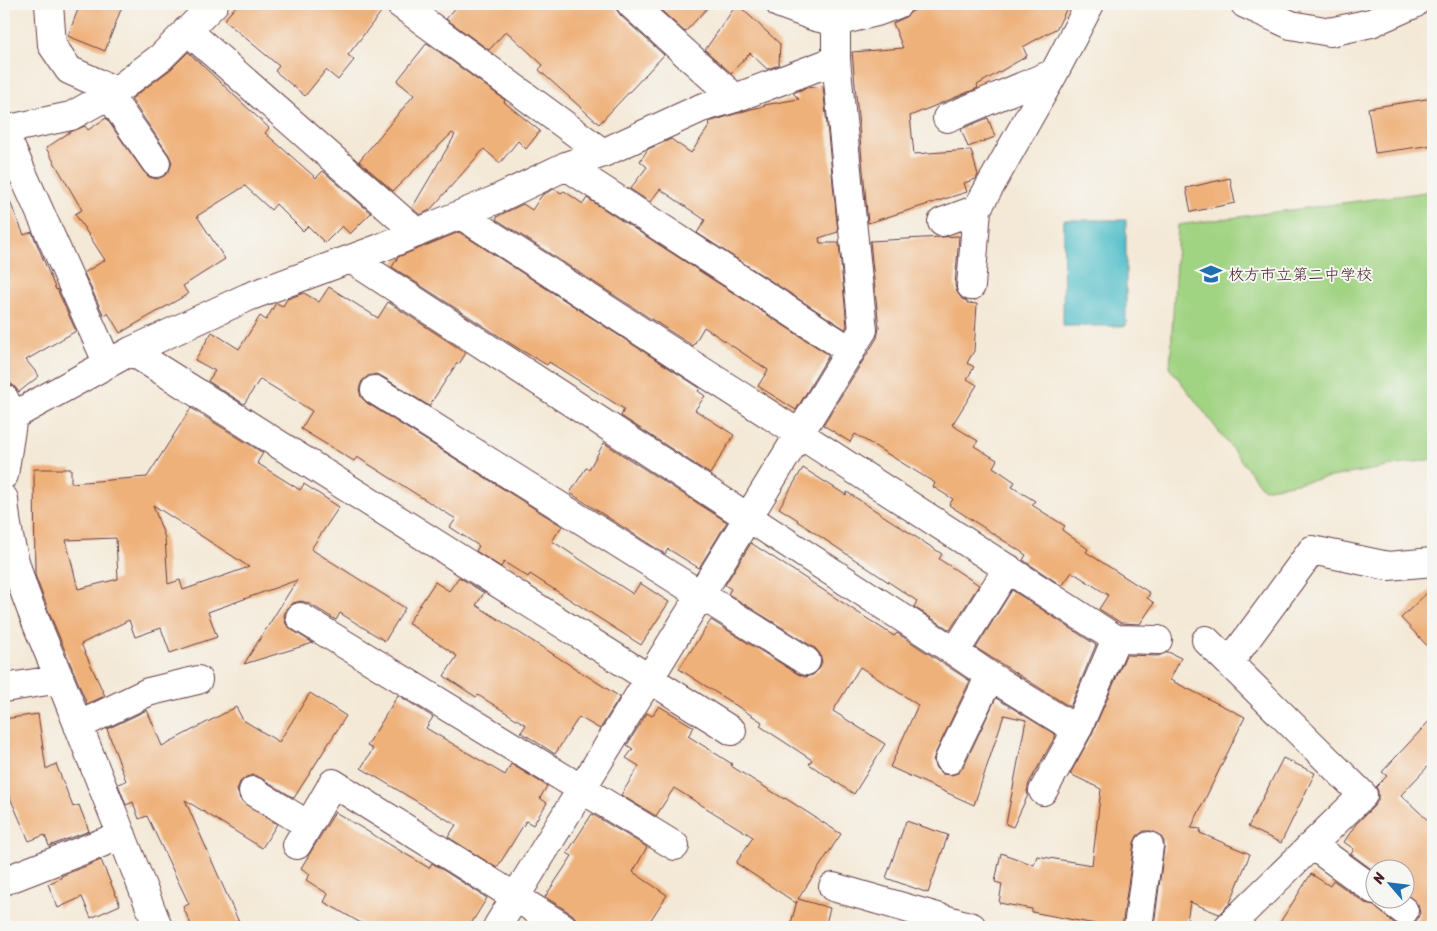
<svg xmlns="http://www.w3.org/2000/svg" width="1437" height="931" font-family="Sriracha,'Klee One',sans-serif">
<rect width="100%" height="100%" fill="#f6f6f2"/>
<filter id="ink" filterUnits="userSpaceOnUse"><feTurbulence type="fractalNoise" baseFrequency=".02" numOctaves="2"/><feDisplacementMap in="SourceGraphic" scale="10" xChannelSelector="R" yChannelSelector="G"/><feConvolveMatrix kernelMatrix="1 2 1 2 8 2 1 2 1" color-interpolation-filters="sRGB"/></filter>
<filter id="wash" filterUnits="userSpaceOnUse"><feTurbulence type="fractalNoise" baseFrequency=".0096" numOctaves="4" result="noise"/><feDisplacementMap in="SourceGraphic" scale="20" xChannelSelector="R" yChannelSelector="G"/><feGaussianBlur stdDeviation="1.12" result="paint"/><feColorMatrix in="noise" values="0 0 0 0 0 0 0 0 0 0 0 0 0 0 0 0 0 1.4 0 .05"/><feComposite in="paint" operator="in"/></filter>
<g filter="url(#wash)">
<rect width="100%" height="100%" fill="#f4e9d7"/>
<path fill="#a0d382" stroke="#757956" d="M 1433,191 L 1433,459 L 1263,489 L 1170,368 L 1178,225 Z"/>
<path fill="#52bfc9" stroke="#4e6f7a" d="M 1064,220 L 1126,220 L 1126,326 L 1063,326 Z"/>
<g id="blocks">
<path fill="#efb17a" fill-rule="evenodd" d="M 80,4 L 123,4 L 105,51 L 68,36 Z
M 238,4 L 385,4 L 385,7 L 348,55 L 354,60 L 338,80 L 326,70 L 305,96 L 275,71 L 279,66 L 224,20 Z
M 459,4 L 616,4 L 616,9 L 621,16 L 664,55 L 599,124 L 539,70 L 543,65 L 506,31 L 489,50 L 446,19 Z
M 654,4 L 711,4 L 685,32 Z
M 737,4 L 780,44 L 779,65 L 767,69 L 750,53 L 731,73 L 705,50 Z
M 930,4 L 1069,4 L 1057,28 L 1023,47 L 1027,56 L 977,85 L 978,88 L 910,116 L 914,154 L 971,150 L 978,175 L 976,179 L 964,183 L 967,192 L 868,223 L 852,52 L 903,48 L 893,23 L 904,18 L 911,12 Z
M 427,43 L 505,100 L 504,102 L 540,131 L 526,149 L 518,141 L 500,163 L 484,149 L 430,210 L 420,215 L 412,208 L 455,135 L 452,133 L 393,191 L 359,161 L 414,95 L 397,81 Z
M 188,52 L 269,128 L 265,133 L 316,178 L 323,171 L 371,213 L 350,234 L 342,226 L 325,243 L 308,226 L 303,231 L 276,204 L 271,210 L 245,186 L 197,216 L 225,259 L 183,286 L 188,294 L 120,333 L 108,313 L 104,316 L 84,273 L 105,260 L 75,214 L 82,210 L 46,148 L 70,132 L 85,126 L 88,130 L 106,118 L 144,172 L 149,177 L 157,179 L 164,176 L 170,169 L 172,162 L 169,155 L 131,99 L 171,69 Z
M 823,86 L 838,232 L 819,238 L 820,243 L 839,243 L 847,326 L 845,329 L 697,233 L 705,220 L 660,189 L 650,202 L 630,189 L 647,167 L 640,161 L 648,149 L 671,139 L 691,153 L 710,125 L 709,122 L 751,109 L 765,106 L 764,105 L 799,99 L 793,93 L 806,88 Z
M 1433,98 L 1433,145 L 1375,153 L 1368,108 Z
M 988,118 L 995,137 L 968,147 L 961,129 Z
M 1230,178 L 1235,203 L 1191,212 L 1186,188 Z
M 4,188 L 24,235 L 32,232 L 56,290 L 57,289 L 76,331 L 26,360 L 39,376 L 19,392 L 13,385 L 4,380 Z
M 554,189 L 561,193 L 564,191 L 583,204 L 587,198 L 829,355 L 796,410 L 758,386 L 768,370 L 704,327 L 693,346 L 496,219 L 498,216 L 523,204 L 532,210 L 542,195 Z
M 459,232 L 700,388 L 698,391 L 705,396 L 695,410 L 734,435 L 710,474 L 621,416 L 624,409 L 549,362 L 547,365 L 519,349 L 392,267 L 398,257 Z
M 959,236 L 955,285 L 957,292 L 962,299 L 967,301 L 967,303 L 977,304 L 974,351 L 967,363 L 974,367 L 967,379 L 977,385 L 952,425 L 978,441 L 974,446 L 997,460 L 993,467 L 1015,482 L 1012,487 L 1035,501 L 1032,505 L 1065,526 L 1062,530 L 1088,549 L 1086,552 L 1150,593 L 1147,598 L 1154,603 L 1140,624 L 1121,623 L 1099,609 L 1108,595 L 1072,572 L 1062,586 L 1023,560 L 1026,555 L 949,505 L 953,499 L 933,487 L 935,483 L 855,434 L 850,442 L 823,425 L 877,338 L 879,328 L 870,241 Z
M 329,287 L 378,318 L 388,302 L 466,353 L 459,364 L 457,363 L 429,406 L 383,377 L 376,374 L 368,376 L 362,381 L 359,389 L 361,397 L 367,403 L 562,526 L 552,541 L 633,594 L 640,583 L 669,602 L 641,645 L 530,574 L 528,577 L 504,562 L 501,567 L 476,551 L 479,546 L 450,527 L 456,519 L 357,457 L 354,461 L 301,429 L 312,411 L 260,379 L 244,404 L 208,381 L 215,371 L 195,360 L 212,332 L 239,349 L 260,316 L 266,320 L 276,303 L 283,306 L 287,299 L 304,293 L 319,302 Z
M 191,408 L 263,453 L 257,463 L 300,490 L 304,484 L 339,507 L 311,549 L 405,608 L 385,641 L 340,613 L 336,620 L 308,603 L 301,601 L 293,603 L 286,609 L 284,616 L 286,624 L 292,630 L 313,643 L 244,664 L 297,580 L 208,612 L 217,637 L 170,653 L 161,628 L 135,637 L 129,620 L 81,644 L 105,696 L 87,704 L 49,612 L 35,575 L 34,469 L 71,469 L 71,483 L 147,477 ZM 153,505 L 237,559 L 249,567 L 183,590 L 180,580 L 168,584 L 165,538 ZM 116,538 L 118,579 L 78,589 L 66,540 Z
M 604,443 L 727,522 L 699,568 L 668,549 L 665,554 L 570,493 L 586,468 L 589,469 Z
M 803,468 L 846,495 L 847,492 L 942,554 L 939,559 L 979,585 L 950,630 L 914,607 L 917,601 L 797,521 L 798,520 L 779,508 Z
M 751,543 L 894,636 L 897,633 L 970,681 L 935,754 L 933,761 L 936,768 L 942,774 L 951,775 L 958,773 L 963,767 L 996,698 L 1056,735 L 1029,783 L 1027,791 L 1028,795 L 1013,827 L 1006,824 L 1026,720 L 1004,715 L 974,805 L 890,767 L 918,705 L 860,667 L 833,711 L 885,744 L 854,794 L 809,764 L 812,760 L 760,726 L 762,722 L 679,669 L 711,620 L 798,674 L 805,677 L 813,675 L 819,669 L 822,662 L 820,654 L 815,648 L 728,594 L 731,589 L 725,585 Z
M 459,577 L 484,593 L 476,605 L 620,697 L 600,729 L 579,717 L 555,754 L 521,732 L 526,725 L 478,695 L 476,697 L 444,676 L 457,656 L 408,623 L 435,582 L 449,591 Z
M 1433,587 L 1433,652 L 1401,618 Z
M 1012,590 L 1096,645 L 1070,707 L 976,648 Z
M 1168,652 L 1181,658 L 1170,680 L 1245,717 L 1191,828 L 1201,829 L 1200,833 L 1250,854 L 1230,903 L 1219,914 L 1190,902 L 1186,927 L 1154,926 L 1164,848 L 1164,841 L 1159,834 L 1151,831 L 1144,831 L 1137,836 L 1134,843 L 1122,927 L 1095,925 L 1095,924 L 1032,912 L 1032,909 L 999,903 L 1002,884 L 995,882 L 1001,853 L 1034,865 L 1037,856 L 1092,865 L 1101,789 L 1070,774 L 1091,736 L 1126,655 L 1158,656 Z
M 310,693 L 346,716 L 294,798 L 261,778 L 254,775 L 246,777 L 240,782 L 237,790 L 240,799 L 245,804 L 277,824 L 262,848 L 185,800 L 241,927 L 192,927 L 183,907 L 189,904 L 147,816 L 139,819 L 133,802 L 126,805 L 118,784 L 126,781 L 107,729 L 147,710 L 162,746 L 236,707 L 243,720 L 279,742 Z
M 398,695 L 433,717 L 426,728 L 505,775 L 511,764 L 547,786 L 540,798 L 547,803 L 533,825 L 526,821 L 497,868 L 448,837 L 456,825 L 361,768 L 373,749 L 367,746 Z
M 659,706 L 694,727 L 688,736 L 732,764 L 731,766 L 784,799 L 785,798 L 841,834 L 798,899 L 830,908 L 825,927 L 790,927 L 797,901 L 796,903 L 736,863 L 753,837 L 674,788 L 656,816 L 621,795 L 639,766 L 626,758 L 633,749 L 627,745 L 647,713 L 652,716 Z
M 38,714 L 46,769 L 56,764 L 73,807 L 79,805 L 89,831 L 49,846 L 45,835 L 29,841 L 4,784 L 4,719 Z
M 1433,717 L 1433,761 L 1401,795 L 1433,825 L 1433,927 L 1277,927 L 1311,874 L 1330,886 L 1333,880 L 1365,903 L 1374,905 L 1395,924 L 1402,926 L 1410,926 L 1417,920 L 1420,913 L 1418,905 L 1404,892 L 1404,868 L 1374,868 L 1374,871 L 1351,854 L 1354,849 L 1344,842 L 1356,824 L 1374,806 L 1378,800 L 1378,791 L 1376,787 L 1387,776 L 1382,772 Z
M 1283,758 L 1315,773 L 1281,843 L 1248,827 Z
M 335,812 L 429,868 L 432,863 L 487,898 L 469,927 L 368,927 L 324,902 L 328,894 L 306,880 L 310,874 L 301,868 Z
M 592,814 L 647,847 L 633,872 L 667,895 L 646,927 L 579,927 L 577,920 L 572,914 L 545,897 L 572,856 L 567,853 Z
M 906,821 L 948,835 L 928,893 L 886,878 Z
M 101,860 L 120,905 L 91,918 L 82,897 L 58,908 L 48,884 L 61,878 L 61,876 Z"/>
</g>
</g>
<g filter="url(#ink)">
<use href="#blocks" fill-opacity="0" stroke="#643d45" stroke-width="1"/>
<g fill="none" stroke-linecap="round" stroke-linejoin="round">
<g stroke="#643d45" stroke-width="30">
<path id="minor" d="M 49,4 L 52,45 L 69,70 L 116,91
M 400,4 L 603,153
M 631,4 L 735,98
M 780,4 L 815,17 L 836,22 L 877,12 L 898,4
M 1245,4 L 1291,25 L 1330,32 L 1371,23 L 1414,4
M 187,30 L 417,233
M 108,94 L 156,163
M 947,118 L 1054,73
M 4,130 L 71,116 L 116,91 L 161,57 L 214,4
M 4,132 L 108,364
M 566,166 L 851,351
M 461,215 L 1116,639 L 1077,730 L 1043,791
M 942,222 L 977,209
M 351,259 L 955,652 L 990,676 L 1077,730
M 971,286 L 977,209 L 1054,73 L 1090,4
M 131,351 L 732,731
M 375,390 L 806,661
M 4,398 L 13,416 L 4,475
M 13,416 L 131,351 L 248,297 L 380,248 L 495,200 L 566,166 L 603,153 L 701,108 L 735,98 L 836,60
M 4,499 C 8,565 38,626 63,687 C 95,767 126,847 158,927
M 300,617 L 675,846
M 1116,639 L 1158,640
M 1206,640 L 1363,795 L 1228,927
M 955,652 L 1008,568
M 1229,663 L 1312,550 L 1388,566 L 1433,562
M 4,688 L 60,679
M 78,726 L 148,692 L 198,680
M 949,760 L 990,676
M 253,791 L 308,825
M 297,845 L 333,783 L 563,927
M 1312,845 L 1374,890
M 4,881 L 122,835
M 833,887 L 972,927
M 1387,898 L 1404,911
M 497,927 L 863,330 L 836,60 L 836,22
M 1138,927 L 1149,846"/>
</g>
<use href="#minor" stroke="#fff" stroke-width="28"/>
</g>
</g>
<defs>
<g id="school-bare" transform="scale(1.725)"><path d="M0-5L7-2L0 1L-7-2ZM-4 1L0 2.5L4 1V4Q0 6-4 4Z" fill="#1f6fb2" stroke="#f6f6f2" stroke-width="2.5" paint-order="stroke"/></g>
</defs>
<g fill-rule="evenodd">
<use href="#school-bare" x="1211" y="274"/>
</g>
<g text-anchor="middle" stroke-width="4" stroke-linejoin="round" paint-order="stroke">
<g font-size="16" fill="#4a1f2b" stroke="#f6f6f2" text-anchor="start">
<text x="1228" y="280">枚方市立第二中学校</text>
</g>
</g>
<rect width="1437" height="931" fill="none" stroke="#f6f6f2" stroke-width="20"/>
<g transform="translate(1390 884) rotate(298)"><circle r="24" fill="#f6f6f2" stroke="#b1a0a2"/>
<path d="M0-4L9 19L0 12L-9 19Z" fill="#1f6fb2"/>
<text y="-8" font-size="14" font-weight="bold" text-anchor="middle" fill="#4a1f2b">N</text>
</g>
</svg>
